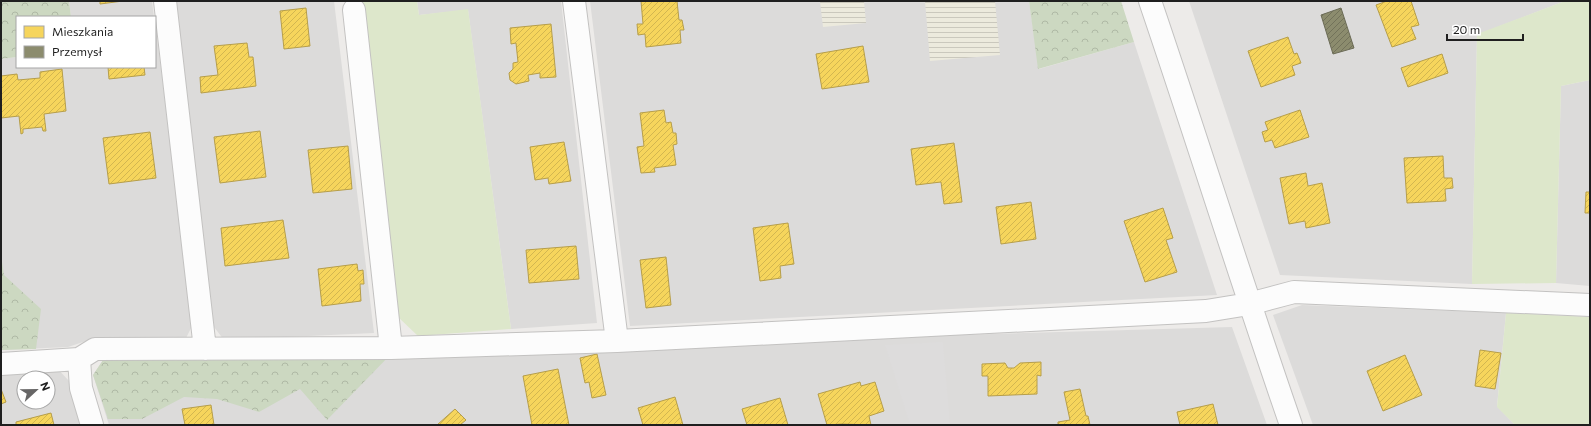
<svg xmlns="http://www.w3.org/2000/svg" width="1591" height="426" font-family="Commissioner,sans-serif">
<defs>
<pattern id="farmland-rules" width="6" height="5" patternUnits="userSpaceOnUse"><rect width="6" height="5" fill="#eceadd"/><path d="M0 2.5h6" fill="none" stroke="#cac8bd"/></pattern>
<pattern id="forest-crowns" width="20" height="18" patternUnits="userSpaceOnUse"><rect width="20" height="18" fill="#ccd8c1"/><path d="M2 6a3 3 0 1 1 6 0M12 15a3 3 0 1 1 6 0" fill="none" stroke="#afb9a5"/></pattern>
<pattern id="homes-hatch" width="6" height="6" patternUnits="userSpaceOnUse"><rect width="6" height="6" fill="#f6d55c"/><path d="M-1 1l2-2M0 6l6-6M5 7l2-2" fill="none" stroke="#d2b650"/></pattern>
<pattern id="industry-hatch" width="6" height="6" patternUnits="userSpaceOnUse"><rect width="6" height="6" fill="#8c8c6e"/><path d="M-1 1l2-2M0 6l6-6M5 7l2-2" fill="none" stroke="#72725a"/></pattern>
</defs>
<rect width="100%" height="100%" fill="#edebe9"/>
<path fill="#dcdbda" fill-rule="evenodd" d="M 69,1 L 152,1 L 154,17 L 71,17 Z
M 176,1 L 334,1 L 374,333 L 224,340 L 211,323 Z
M 417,1 L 561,1 L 597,323 L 511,329 L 468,10 L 419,15 Z
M 590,1 L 1029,1 L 1039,69 L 1134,42 L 1217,295 L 630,326 Z
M 1189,1 L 1565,1 L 1477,35 L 1472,284 L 1280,275 Z
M 155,21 L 193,324 L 186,338 L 98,337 L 68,347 L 1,350 L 1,59 L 17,57 L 17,67 L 155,67 Z
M 1590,80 L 1590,286 L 1556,283 L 1561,86 Z
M 1302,305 L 1506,313 L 1497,406 L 1515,425 L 1313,425 L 1273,315 Z
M 1232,327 L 1267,425 L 109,425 L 93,375 L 103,360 Z
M 56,367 L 69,381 L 82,425 L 1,425 L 1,372 ZM 24,378 L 48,378 L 48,402 L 24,402 Z"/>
<path fill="url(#farmland-rules)" d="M 820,1 L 864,1 L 866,23 L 823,27 Z
M 925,1 L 995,1 L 1000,55 L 930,61 Z"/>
<path fill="#dde7cb" d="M 362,1 L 417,1 L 419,15 L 468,9 L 511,329 L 418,336 L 397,316 Z
M 1565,1 L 1590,1 L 1590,80 L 1561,86 L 1556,283 L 1472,284 L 1477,34 Z
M 1506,313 L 1590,317 L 1590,425 L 1515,425 L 1497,407 Z"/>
<path fill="url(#forest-crowns)" d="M 1,1 L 69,1 L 71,17 L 17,17 L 17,57 L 1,59 Z
M 1029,1 L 1121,1 L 1134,42 L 1038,69 Z
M 1,255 L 4,275 L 41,309 L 36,349 L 1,350 Z
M 394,351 L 327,420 L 300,389 L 259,412 L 217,399 L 184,397 L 142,419 L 108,419 L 93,375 L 103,360 Z"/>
<path fill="#dddcdc" d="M 943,342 L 950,425 L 910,425 L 885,345 Z"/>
<path fill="url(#homes-hatch)" stroke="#b69e4a" d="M 100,1 L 123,1 L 100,4 Z
M 641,1 L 677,1 L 679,20 L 682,20 L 684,30 L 680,30 L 681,43 L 646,47 L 645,34 L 638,35 L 637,24 L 643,24 Z
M 1387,1 L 1411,1 L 1419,25 L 1411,27 L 1416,39 L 1392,47 L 1376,5 Z
M 306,8 L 310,46 L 284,49 L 280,11 Z
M 551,24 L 556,77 L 540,78 L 540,73 L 528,75 L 529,81 L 516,84 L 510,80 L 509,73 L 513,69 L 513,63 L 518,62 L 516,43 L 511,44 L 510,28 Z
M 1288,37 L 1294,54 L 1297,53 L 1301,63 L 1292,66 L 1295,75 L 1261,87 L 1248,51 Z
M 247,43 L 249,57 L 253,57 L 256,86 L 201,93 L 200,77 L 218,75 L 214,46 Z
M 863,46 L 869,82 L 822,89 L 816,54 Z
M 1442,54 L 1448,73 L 1408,87 L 1401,68 Z
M 108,67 L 144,67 L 145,75 L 109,79 Z
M 62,69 L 66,111 L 44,114 L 46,131 L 43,131 L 42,127 L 23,129 L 23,133 L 21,134 L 19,116 L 1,118 L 1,76 L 17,74 L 18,80 L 40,78 L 40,72 Z
M 664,110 L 666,123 L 671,122 L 673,133 L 676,133 L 677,144 L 673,145 L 676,165 L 654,168 L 655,172 L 641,173 L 637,147 L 644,146 L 640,113 Z
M 1300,110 L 1309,137 L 1275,148 L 1272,140 L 1265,142 L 1262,132 L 1268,130 L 1265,122 Z
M 260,131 L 266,177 L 220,183 L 214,137 Z
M 150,132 L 156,178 L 109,184 L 103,138 Z
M 564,142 L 571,181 L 549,184 L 548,178 L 535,180 L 530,147 Z
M 954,143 L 962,202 L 944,204 L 941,182 L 916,185 L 911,149 Z
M 348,146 L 352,189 L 313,193 L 308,150 Z
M 1443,156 L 1444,178 L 1452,178 L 1453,188 L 1445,189 L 1446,201 L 1407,203 L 1404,158 Z
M 1306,173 L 1308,186 L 1322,183 L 1330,223 L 1306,228 L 1305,221 L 1289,224 L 1280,178 Z
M 1586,192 L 1590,192 L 1590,213 L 1585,213 Z
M 1031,202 L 1036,239 L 1001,244 L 996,207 Z
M 1163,208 L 1173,238 L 1166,240 L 1177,272 L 1145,282 L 1124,221 Z
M 283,220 L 289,258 L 225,266 L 221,228 Z
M 788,223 L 794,264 L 780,266 L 781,278 L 760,281 L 753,228 Z
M 576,246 L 579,279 L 529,283 L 526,250 Z
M 666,257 L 671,305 L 646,308 L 640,260 Z
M 357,264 L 358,271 L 363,270 L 364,284 L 360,284 L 361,301 L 322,306 L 318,269 Z
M 1480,350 L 1501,353 L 1495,389 L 1475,386 Z
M 597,354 L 606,395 L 592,398 L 589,382 L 585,383 L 580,358 Z
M 1405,355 L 1422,395 L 1383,411 L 1367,371 Z
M 1041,362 L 1041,376 L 1037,375 L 1037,394 L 988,396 L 988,376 L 982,376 L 982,364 L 1005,363 L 1008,368 L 1014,368 L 1020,363 Z
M 558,369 L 569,425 L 532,425 L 523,376 Z
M 860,382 L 861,386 L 875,382 L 884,411 L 869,416 L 871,425 L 842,424 L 827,425 L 818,394 Z
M 1,389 L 6,402 L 1,404 Z
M 1080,389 L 1086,416 L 1088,416 L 1090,425 L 1058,425 L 1058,422 L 1070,420 L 1064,392 Z
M 675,397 L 683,425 L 643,425 L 638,408 Z
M 780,398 L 788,425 L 747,425 L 742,409 Z
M 1213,404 L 1218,425 L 1180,425 L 1177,412 Z
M 211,405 L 214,425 L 185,425 L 182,409 Z
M 455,409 L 466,420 L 460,425 L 437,425 Z
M 51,413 L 54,425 L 16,425 L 16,422 Z"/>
<path fill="url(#industry-hatch)" stroke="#6b6b56" d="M 1341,8 L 1354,48 L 1333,54 L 1321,15 Z"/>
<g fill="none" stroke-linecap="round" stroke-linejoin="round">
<g stroke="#c3c2c1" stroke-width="24">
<path id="minor" d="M 165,1 L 205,349
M 574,1 L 617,341
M 1150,1 C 1198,142 1242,284 1291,425
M 354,10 L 391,348
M 1,364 L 79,359
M 92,425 L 81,388 L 79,359 L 95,349 L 391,348 L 617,341 L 1206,311 L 1249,304 L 1294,292 L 1590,305"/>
</g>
<use href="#minor" stroke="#fcfcfc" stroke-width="22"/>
</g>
<rect width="1591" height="426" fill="none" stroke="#1f1f1f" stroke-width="4"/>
<rect x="16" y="16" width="140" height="52" fill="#ffffff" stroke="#a5a5a5"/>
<rect x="24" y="26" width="20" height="12" fill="#f6d55c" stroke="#a5a5a5"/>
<text x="52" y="36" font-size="12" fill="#1f1f1f">Mieszkania</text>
<rect x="24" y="46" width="20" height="12" fill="#8c8c6e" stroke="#a5a5a5"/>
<text x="52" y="56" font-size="12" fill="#1f1f1f">Przemysł</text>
<g transform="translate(36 390) rotate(68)"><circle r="19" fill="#ffffff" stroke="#a5a5a5"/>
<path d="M0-3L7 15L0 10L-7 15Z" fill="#676666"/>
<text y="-6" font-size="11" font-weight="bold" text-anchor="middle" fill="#1f1f1f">N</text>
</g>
<path d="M1447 34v6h76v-6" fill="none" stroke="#1f1f1f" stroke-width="2"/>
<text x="1453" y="34" font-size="12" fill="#1f1f1f" stroke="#ffffff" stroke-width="3" paint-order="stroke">20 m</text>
</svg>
